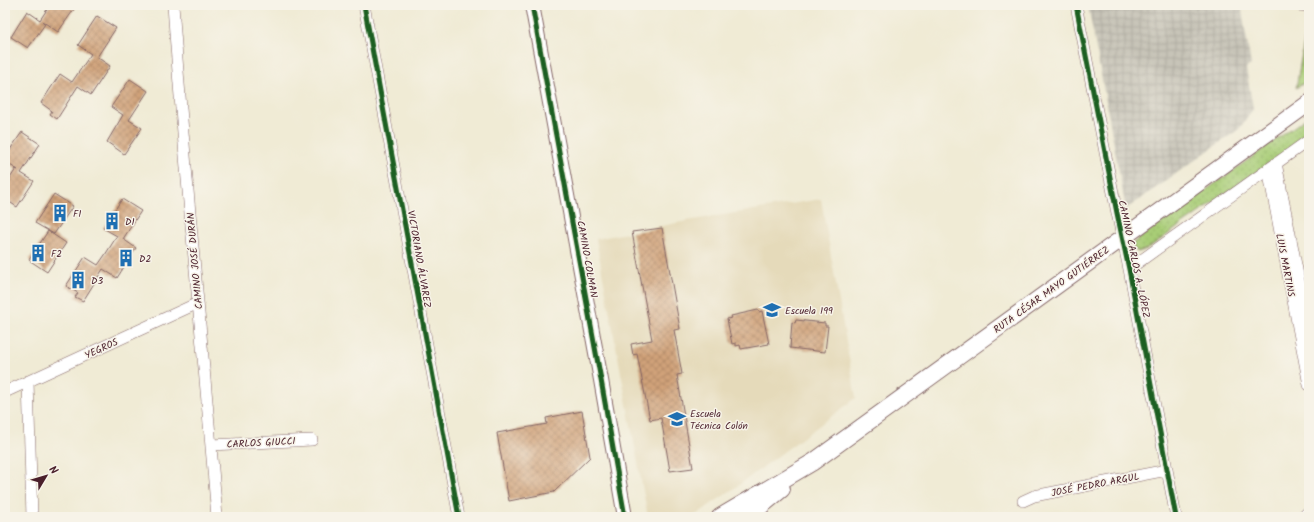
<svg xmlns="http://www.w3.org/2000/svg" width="1314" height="522" font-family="Kalam,sans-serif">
<defs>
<pattern id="industrial-grid" width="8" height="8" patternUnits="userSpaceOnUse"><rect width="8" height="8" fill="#c7c4b8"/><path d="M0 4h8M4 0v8" fill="none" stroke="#aca89e"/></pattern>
<pattern id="grass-dots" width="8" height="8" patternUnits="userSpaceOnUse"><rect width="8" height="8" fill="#a8cd76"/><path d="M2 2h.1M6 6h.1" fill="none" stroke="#92b066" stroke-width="1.8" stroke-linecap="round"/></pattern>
<pattern id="park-tufts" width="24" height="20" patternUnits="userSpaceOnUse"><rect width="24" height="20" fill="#a8cd76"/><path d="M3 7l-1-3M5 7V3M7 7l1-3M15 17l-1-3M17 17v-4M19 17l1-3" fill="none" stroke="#92b066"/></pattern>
<pattern id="building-cross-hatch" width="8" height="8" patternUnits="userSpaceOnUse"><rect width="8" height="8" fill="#d0a279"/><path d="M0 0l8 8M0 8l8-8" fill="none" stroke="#ab8363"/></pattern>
</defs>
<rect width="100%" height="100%" fill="#f7f3e8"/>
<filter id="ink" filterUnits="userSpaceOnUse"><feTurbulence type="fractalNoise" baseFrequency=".025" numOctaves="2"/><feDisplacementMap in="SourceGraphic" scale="8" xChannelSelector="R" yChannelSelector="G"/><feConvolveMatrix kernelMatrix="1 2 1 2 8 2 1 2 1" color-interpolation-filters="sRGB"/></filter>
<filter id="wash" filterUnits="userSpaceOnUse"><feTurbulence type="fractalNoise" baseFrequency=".012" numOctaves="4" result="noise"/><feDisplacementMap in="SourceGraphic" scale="16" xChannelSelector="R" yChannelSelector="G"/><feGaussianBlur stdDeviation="0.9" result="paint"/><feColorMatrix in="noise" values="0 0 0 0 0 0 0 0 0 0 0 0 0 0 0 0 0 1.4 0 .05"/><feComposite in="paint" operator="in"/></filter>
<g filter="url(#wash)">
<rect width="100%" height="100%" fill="#f0ebd5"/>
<path fill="#e5daba" d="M 821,199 L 856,398 L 736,487 L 693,517 L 648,517 L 596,239 L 687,221 Z"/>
<path fill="url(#industrial-grid)" d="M 1088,5 L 1241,5 L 1251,65 L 1246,68 L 1253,109 L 1239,129 L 1126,209 Z"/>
<path fill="url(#grass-dots)" stroke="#797650" d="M 1309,116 L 1309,135 L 1147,249 L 1138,252 L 1134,249 L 1133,245 L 1134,242 Z"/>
<path fill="url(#park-tufts)" stroke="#797650" d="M 1308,19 L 1309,80 L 1296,88 Z"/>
<g id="blocks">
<path fill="url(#building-cross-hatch)" d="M 50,5 L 77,5 L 58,32 L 42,21 L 45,24 L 28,48 L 11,37 L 27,11 L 40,20 Z
M 97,16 L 116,28 L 97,57 L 110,66 L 91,95 L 78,86 L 57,119 L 50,114 L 52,111 L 41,103 L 60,74 L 72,82 L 91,54 L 78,45 Z
M 130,79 L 148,91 L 129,120 L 142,128 L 124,154 L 107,142 L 123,115 L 111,107 Z
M 22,132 L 40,144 L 21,173 L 34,181 L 17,207 L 5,199 L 5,186 L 16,169 L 18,170 L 5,162 L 5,157 Z
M 54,194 L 73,206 L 54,234 L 35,223 Z
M 122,199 L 141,211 L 123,239 L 136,248 L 117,278 L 103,269 L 83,301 L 75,297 L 78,293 L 66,286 L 85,257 L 98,265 L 105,255 L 117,236 L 103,228 Z
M 662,228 L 680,329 L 674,330 L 682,374 L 677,375 L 693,468 L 670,471 L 661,418 L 650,420 L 637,354 L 633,355 L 631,344 L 652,340 L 632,232 Z
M 48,231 L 66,243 L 47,272 L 29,260 Z
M 758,310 L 759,312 L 762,311 L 769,344 L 741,349 L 740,345 L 736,346 L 736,343 L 732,344 L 727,319 L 732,318 L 731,316 Z
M 796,320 L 825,323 L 825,326 L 828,326 L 825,352 L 790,348 L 792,322 L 795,323 Z
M 582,411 L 590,457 L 554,492 L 509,501 L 497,433 L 547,424 L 546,418 Z"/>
</g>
</g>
<g filter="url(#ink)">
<use href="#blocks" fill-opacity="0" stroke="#846666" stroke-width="1"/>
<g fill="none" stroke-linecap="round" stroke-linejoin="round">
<g stroke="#846666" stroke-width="12">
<path id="minor" d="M 173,5 C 185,176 203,346 217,517
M 364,5 L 459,517
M 1076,5 L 1117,213 L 1129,269 L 1176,517
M 1297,5 L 1309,6
M 1276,163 L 1309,331
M 1268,169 L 1309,385
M 1129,269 L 1309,140
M 28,381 L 32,517
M 5,392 L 198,303
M 211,445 L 312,440
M 1023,501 L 1034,496 L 1167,470
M 1303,517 L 1309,511"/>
</g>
<g stroke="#846666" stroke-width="16">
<path id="tertiary" d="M 532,5 L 601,380 L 625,517"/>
</g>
<g stroke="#846666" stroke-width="18">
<path id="secondary" d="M 720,517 L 813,462 L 1309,103
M 748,517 L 782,489"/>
</g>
<use href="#minor" stroke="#fff" stroke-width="11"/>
<use href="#tertiary" stroke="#fff" stroke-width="14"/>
<use href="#secondary" stroke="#fff" stroke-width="16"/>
<g stroke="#f7f3e8" stroke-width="8">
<path id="cycleway" d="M 364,5 L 459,517
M 532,5 L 601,380 L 625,517
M 1076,5 L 1117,213 L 1129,269 L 1176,517"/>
</g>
<use href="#cycleway" stroke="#1b5e20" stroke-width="5"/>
</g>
</g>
<defs>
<g id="building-bare" transform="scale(1.38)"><path d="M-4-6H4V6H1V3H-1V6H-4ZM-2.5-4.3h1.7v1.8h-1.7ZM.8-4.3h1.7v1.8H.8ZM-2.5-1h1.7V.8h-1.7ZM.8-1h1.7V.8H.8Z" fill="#1f6fb2" stroke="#f7f3e8" stroke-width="2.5" paint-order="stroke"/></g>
<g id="school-bare" transform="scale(1.38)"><path d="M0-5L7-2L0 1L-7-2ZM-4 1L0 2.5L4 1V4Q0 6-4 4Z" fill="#1f6fb2" stroke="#f7f3e8" stroke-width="2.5" paint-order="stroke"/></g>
</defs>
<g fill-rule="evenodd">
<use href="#building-bare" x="60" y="213"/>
<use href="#building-bare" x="112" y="221"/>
<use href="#building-bare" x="38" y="253"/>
<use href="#building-bare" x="126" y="258"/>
<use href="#building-bare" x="78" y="280"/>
<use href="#school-bare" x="772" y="310"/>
<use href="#school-bare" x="677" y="419"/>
</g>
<g text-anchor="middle" stroke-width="3" stroke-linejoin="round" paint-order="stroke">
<g font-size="10" fill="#4a1f2b" stroke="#f7f3e8" text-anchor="start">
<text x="73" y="217">F1</text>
<text x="125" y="225">D1</text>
<text x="51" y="257">F2</text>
<text x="139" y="262">D2</text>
<text x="91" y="284">D3</text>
<text x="785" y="314">Escuela 199</text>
<text x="690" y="417">Escuela<tspan x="690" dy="12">Técnica Colón</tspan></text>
</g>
<g font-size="10" fill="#4a1f2b" stroke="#f7f3e8">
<text transform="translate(420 259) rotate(80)" y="4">VICTORIANO ÁLVAREZ</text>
<text transform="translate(588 259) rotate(80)" y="4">CAMINO COLMAN</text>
<text transform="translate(1135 259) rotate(78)" y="4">CAMINO CARLOS A. LÓPEZ</text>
<text transform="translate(194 261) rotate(-95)" y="4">CAMINO JOSÉ DURÁN</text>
<text transform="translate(1286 265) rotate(79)" y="4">LUIS MARTINS</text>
<text transform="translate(1051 289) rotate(-36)" y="4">RUTA CÉSAR MAYO GUTIÉRREZ</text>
<text transform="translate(101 348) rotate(-25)" y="4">YEGROS</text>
<text transform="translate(261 442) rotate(-3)" y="4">CARLOS GIUCCI</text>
<text transform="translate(1095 484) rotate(-11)" y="4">JOSÉ PEDRO ARGUL</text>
</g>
</g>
<rect width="1314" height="522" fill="none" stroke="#f7f3e8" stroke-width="20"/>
<g transform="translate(46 476) rotate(52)" stroke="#f7f3e8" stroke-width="3" paint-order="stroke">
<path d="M0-3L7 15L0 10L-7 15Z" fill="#4a1f2b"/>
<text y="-6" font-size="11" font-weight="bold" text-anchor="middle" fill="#4a1f2b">N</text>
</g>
</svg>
